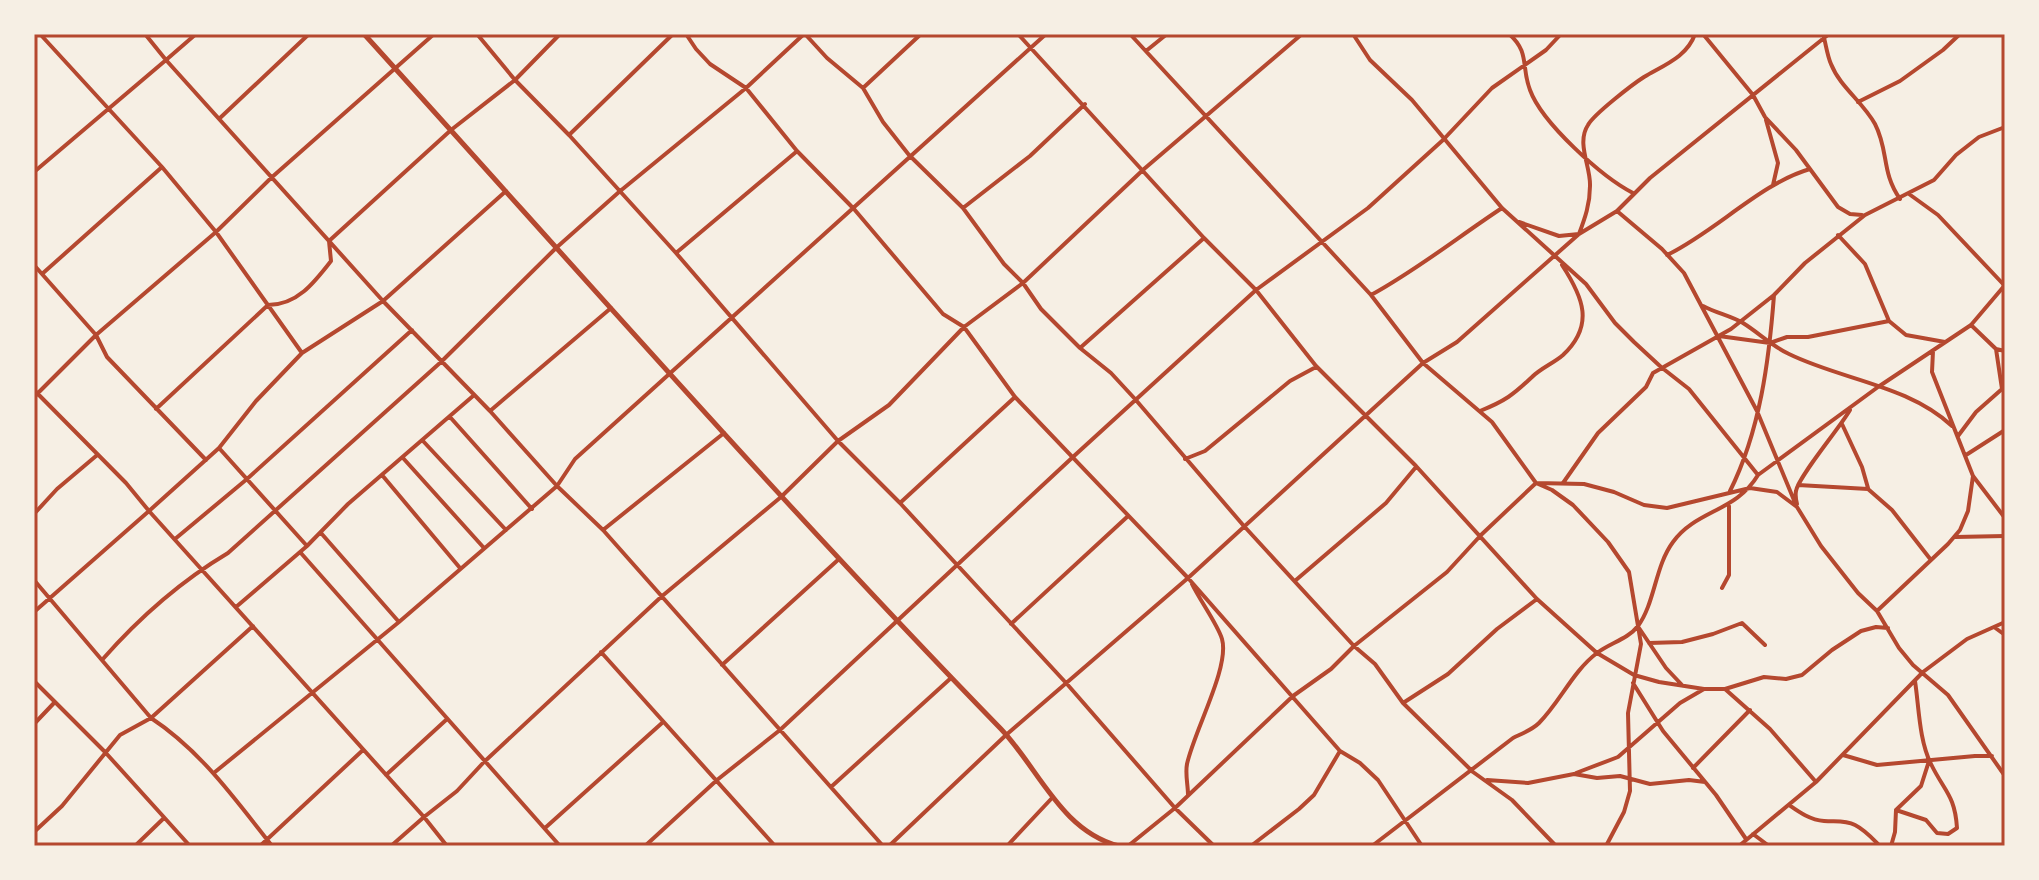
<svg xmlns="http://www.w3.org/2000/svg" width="2039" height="880" font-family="Poppins,sans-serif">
<rect width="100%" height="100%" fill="#f6efe4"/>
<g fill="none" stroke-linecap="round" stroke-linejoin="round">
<path stroke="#b5482f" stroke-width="4" d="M 40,34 L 162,167 L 216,232 L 302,353
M 196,34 L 166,60 L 383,301 L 302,353 L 256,401 L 219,448 L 149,511 L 424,817 L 457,791 L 484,762 L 661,597 L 781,497 L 838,441 L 889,405 L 964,327 L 1023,283 L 1144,169 L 1302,34
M 477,34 L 515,80 L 569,135 L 676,253 L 838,441 L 900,503 L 1067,684 L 1175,808 L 1214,846
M 686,34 L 696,49 L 710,64 L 746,88 L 797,151 L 854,209 L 943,314 L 964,327 L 1015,397 L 1188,578 L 1340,751 L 1360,763 L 1378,780 L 1422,846
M 805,34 L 827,58 L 863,88 L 883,122 L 909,155 L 963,208 L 1004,264 L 1023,283 L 1041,309 L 1080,348 L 1111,373 L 1135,399 L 1243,525 L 1354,646 L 1375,664 L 1403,703 L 1473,772 L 1512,800 L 1556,846
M 1018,34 L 1204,238 L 1256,290 L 1316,366 L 1416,466 L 1537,599 L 1597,653 L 1634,675 L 1659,682 L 1704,689 L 1725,689 L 1764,677 L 1786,679 L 1802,675 L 1832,650 L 1861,631 L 1876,627 L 1888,628
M 1130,34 L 1371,295 L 1423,363 L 1492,422 L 1536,483 L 1552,490 L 1573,505 L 1608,542 L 1629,572 L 1641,644 L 1628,713 L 1630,791 L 1624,812 L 1606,846
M 1353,34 L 1370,60 L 1412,100 L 1502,208 L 1586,284 L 1615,323 L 1634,342 L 1661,367 L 1689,389 L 1758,475
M 1509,34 C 1530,52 1521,67 1530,90 C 1542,123 1602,177 1633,193
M 1703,34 L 1753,95 L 1765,117 L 1796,150 L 1838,207 L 1850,214 L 1862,215
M 1823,34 C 1826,44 1827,55 1831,64 C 1840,87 1863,102 1875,124 C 1889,151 1881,172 1900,199
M 1146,51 L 1167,34
M 863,88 L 921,34
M 1858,102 L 1900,81 L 1943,50 L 1960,34
M 220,118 L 309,34
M 1766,120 L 1778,163 L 1773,185
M 569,135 L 673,34
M 34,172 L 166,60 L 145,34
M 506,191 L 383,301 L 490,411 L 557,486 L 575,459 L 1046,34
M 1909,194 L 1938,215 L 2004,285
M 963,208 L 1030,156 L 1085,104
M 1617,211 L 1662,249 L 1684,273 L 1757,411 L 1796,505
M 1519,222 L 1559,236 L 1579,234 C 1585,218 1590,204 1590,186 C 1591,167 1576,143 1588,125 C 1594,114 1633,84 1644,77 C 1664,65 1687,57 1695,34
M 1838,235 L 1865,264 L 1889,321 L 1906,335 L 1945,342
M 676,253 L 796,152
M 1667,255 C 1715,232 1761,183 1810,169
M 34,265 L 96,335 L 107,357 L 206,460
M 42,274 L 162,167
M 1371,295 C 1417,270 1458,237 1502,208
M 1703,306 C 1716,313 1731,316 1743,323 C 1759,333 1772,346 1789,354 C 1842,380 1908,385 1952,426
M 1971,325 L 1996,349 L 2005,351
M 1719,336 L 1770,343 L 1787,337 L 1808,337 L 1889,321
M 1080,348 L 1204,238
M 34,390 L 126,483 L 149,511 L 34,612
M 34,397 L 96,335 L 216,232 L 271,178 L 434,34
M 156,409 L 268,305 C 297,305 314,283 331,261 L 329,241 L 451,130 L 515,80 L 560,34
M 490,411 L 611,308
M 1480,411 C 1505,401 1513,395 1532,377 C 1541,368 1554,363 1563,355 C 1595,325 1583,297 1562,265
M 450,417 L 532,509
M 1842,424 L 1862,467 L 1868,488
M 1958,436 L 1976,412 L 2002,389 L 1996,349
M 423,441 L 506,530
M 219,448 L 307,546
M 1966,455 L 2005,430
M 403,458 L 484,548
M 1185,459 L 1205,451 L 1290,381 L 1316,367
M 382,475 L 460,568
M 1973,476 L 2005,518
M 1563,483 L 1598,433 L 1646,387 L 1653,373 L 1731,329 L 1774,295 L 1805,263 L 1865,215 L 1934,180 L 1956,155 L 1979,137 L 2005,127
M 1798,485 L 1868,489 L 1892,510 L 1931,560
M 1730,491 C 1760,431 1769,361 1774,295
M 900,503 L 1015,397
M 1797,504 C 1796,500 1795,496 1796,491 C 1798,477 1839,429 1850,410
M 34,514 L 57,489 L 96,456
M 603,530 L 724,433
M 321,533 L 399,622
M 1955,537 L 2005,536
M 175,539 L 247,479 L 412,330
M 300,552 L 560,846
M 34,580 L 151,718 C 201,751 235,799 272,846
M 1296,580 L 1386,503 L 1416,467
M 1722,588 L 1729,575 L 1729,506
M 236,607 L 307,546 L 348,504 L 473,396
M 1877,611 L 1948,544 L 1960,530 L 1968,511 L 1973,476 L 1932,372 L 1933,351
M 1011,624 L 1127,517
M 1994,627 L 2005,635
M 1639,628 L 1666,668 L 1682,685
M 1649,643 L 1682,642 L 1713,634 L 1742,623 L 1765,645
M 601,652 L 775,846
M 102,660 C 138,619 181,581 228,553 L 441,362 L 556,248 L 619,192 L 746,88 L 804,34
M 722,665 L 839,559
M 34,681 L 105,752 L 190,846
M 1633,683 L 1663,731 L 1716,795 L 1746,839
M 1725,689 L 1770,729 L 1816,782
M 1403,703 L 1448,674 L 1497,629 L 1537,599
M 34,724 L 54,703
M 1843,755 L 1877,765 L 1975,756 L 1992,756
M 1693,768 L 1750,710
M 215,772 L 399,622 L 557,486 L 603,530 L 883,846
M 1576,773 L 1618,757 L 1680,703 L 1704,689
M 386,775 L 446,720
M 1487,780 L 1528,783 L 1574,774 L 1597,778 L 1620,776 L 1650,784 L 1689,780 L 1705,782
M 831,787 L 951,678
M 1188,795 C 1188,785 1185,774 1187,764 C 1194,731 1230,667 1222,639 C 1218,625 1199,599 1192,584
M 1789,805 C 1799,812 1810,820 1824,821 C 1835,822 1845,820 1855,825 C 1865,830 1872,838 1880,846
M 1896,810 L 1926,820 L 1937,833 L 1948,834 L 1957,828 C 1955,795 1944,791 1931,764 C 1919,740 1919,707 1915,681
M 545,828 L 662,723
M 34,832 L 62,806 L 120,735 L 151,718 L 253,626
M 1753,834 L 1769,846
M 135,846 L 164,818
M 260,846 L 363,750
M 391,846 L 424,817 L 447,846
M 645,846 L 717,780 L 780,730 L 1074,456 L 1256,290 L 1368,208 L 1443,140 L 1492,88 L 1546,50 L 1561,34
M 889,846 L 1006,735 L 1188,578 L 1423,363 L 1457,342 L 1579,234 L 1617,211 L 1650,178 L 1829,34
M 1007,846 L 1052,798
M 1128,846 L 1175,808 L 1293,696 L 1331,669 L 1354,646 L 1447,572 L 1481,535 L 1536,483 L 1584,484 L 1614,492 L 1644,505 L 1667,508 L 1750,488 L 1777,492 L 1797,507 L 1821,546 L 1858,593 L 1877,611 L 1899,648 L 1913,665 L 1948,695 L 2005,776
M 1251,846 L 1299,809 L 1314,795 L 1340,751
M 1372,846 L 1513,738 C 1521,734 1532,730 1539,723 C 1560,702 1573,671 1597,653 C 1610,643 1628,639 1638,626 C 1655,603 1655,566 1673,542 C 1696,510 1736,512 1758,475 L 1878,387 L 1971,325 L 2005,285
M 1739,846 L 1816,782 L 1923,672 L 1967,639 L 2005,622
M 1891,846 L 1895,832 L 1896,810 L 1921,786 L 1929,761"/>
<path stroke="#b5482f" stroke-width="5" d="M 364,34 C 575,267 782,504 1001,729 C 1039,769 1061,831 1119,846"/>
</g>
<rect width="2039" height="880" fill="none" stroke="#f6efe4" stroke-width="72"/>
<rect x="36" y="36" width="1967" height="808" fill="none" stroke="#b5482f" stroke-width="3"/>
</svg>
